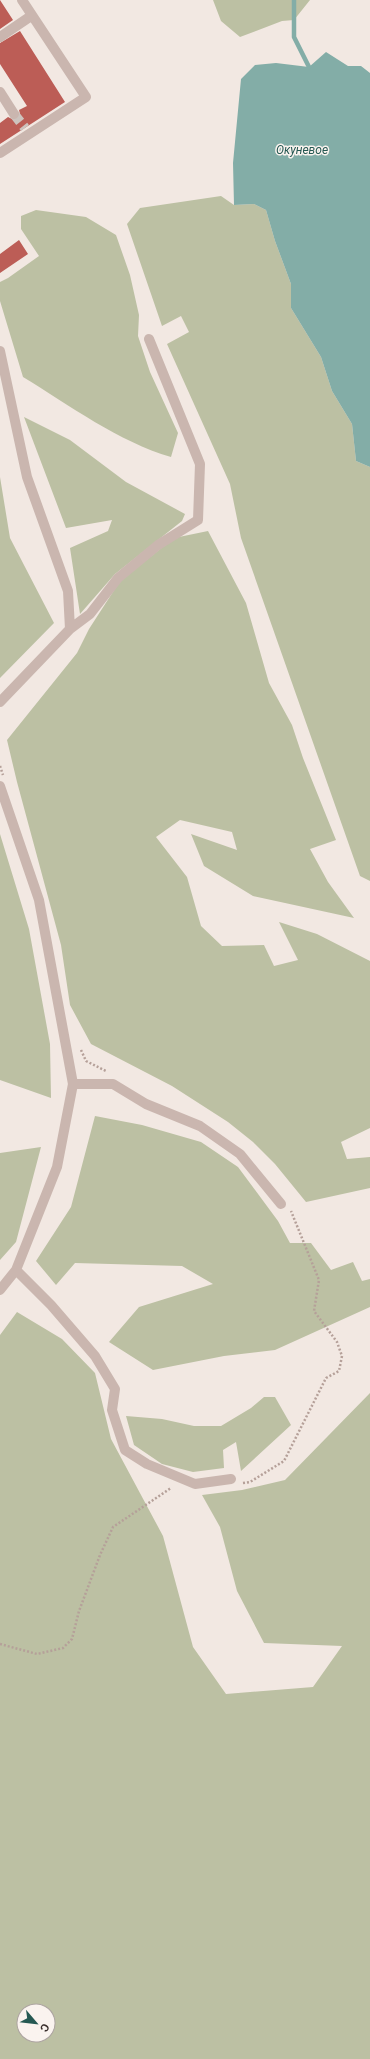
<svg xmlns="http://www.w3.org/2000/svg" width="370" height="2059" font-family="Roboto,sans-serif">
<rect width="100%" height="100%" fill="#f2e8e2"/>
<path fill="#bcc0a3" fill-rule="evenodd" d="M 213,0 L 310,0 L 294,20 L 282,21 L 240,37 L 221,21 Z
M 221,196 L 234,205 L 254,204 L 266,210 L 275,241 L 291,284 L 291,308 L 321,357 L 332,391 L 352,424 L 356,461 L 370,467 L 370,881 L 360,876 L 241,538 L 230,484 L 167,344 L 189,332 L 181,316 L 162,326 L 127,224 L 140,208 Z
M 36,210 L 86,217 L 116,235 L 130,275 L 139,315 L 138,336 L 150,372 L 178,433 L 171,457 C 119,442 69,405 23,377 L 0,301 L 0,282 L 8,278 L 39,256 L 21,229 L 21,216 Z
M 24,417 L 70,440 L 126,482 L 185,514 L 182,521 L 115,574 L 80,614 L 70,548 L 108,531 L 112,520 L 66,528 Z
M 0,477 L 10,538 L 54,623 L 0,678 Z
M 208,531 L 246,603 L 269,683 L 292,725 L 303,758 L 336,840 L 310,849 L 328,882 L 354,918 L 253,896 L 204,866 L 191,834 L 237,850 L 232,832 L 180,820 L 156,837 L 187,877 L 201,926 L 222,946 L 264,945 L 274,966 L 298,960 L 279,922 L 317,934 L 370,961 L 370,1128 L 341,1142 L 347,1159 L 370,1157 L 370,1188 L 306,1202 L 275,1164 L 253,1142 L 228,1122 L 172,1086 L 91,1044 L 70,1005 L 61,945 L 17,782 L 7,740 L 77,653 L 89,629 L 120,581 L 174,538 Z
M 0,834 L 29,929 L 50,1044 L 51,1098 L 0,1080 Z
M 95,1116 L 142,1125 L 201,1142 L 238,1167 L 278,1221 L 290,1243 L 311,1243 L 331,1270 L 353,1262 L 362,1281 L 370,1279 L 370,1307 L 275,1350 L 224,1356 L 153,1370 L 109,1342 L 139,1307 L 213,1284 L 182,1266 L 75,1263 L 56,1285 L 36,1261 L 71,1207 Z
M 41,1147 L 16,1242 L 0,1260 L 0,1153 Z
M 17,1312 L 62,1339 L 95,1373 L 111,1439 L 163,1536 L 193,1647 L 226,1694 L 313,1687 L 342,1646 L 264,1643 L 237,1591 L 220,1527 L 202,1495 L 242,1490 L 285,1480 L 370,1393 L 370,2059 L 0,2059 L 0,1335 ZM 24,2011 L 48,2011 L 48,2035 L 24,2035 Z
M 264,1397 L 275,1397 L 291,1425 L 241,1471 L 236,1442 L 223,1450 L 224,1468 L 193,1472 L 162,1464 L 134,1445 L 126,1416 L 162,1419 L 194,1426 L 221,1426 L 251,1408 Z"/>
<path fill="#83ada7" d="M 326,52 L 348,66 L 361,66 L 370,73 L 370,467 L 356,461 L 352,424 L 332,391 L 321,357 L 291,308 L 291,284 L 275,241 L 266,210 L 254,204 L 234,205 L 233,163 L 241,79 L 255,65 L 276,63 L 309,67 Z"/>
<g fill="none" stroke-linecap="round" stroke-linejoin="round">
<path stroke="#83ada7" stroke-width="4.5" d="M 294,0 L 294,37 L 309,67"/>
</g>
<path fill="#bc5d56" d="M 0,0 L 13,20 L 0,29 Z
M 20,31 L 65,102 L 0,144 L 0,123 L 8,117 L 14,120 L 18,119 L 20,114 L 19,110 L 27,106 L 0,64 L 0,43 Z
M 19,240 L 28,254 L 0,273 L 0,254 Z"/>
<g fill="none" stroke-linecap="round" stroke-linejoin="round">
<path stroke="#cdc3be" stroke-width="10" stroke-dasharray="10 5" stroke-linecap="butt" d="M 14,114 L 25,128"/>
<path stroke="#b5a099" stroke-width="2.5" stroke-dasharray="2 2" stroke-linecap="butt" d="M 0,766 L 3,775
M 81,1050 L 86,1061 L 106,1071
M 243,1483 L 250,1482 L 284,1461 L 326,1378 L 339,1371 L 342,1356 L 337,1342 L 314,1311 L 319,1280 L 291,1211
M 0,1644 L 37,1654 L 63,1648 L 72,1639 L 79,1611 L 100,1555 L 113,1527 L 171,1488"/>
<path stroke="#cab6af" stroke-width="10" d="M 0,37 L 31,16
M 0,92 L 14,114
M 0,153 L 86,97 L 22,0
M 0,351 L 27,477 L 68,591 L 70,629 L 0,702
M 70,629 L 90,614 L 118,578 L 158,545 L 198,520 L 200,464 L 149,339
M 0,786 L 39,900 L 73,1084 L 57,1167 L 16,1270 L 0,1290
M 73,1084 L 113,1084 L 146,1104 L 200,1126 L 240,1154 L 281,1204
M 16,1270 L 51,1305 L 95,1356 L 115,1389 L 112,1410 L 125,1450 L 147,1464 L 195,1484 L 231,1479"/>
</g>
<g text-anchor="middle" stroke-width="3" stroke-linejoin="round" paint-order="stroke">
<g font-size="12" font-style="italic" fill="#255852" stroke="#faf3ef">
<text x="302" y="154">Окуневое</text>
</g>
</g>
<g transform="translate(36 2023) rotate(118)"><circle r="19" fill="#faf3ef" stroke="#ada4a1"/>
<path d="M0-3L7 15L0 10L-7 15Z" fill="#255852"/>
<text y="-6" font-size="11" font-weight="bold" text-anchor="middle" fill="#392e2c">С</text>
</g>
</svg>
